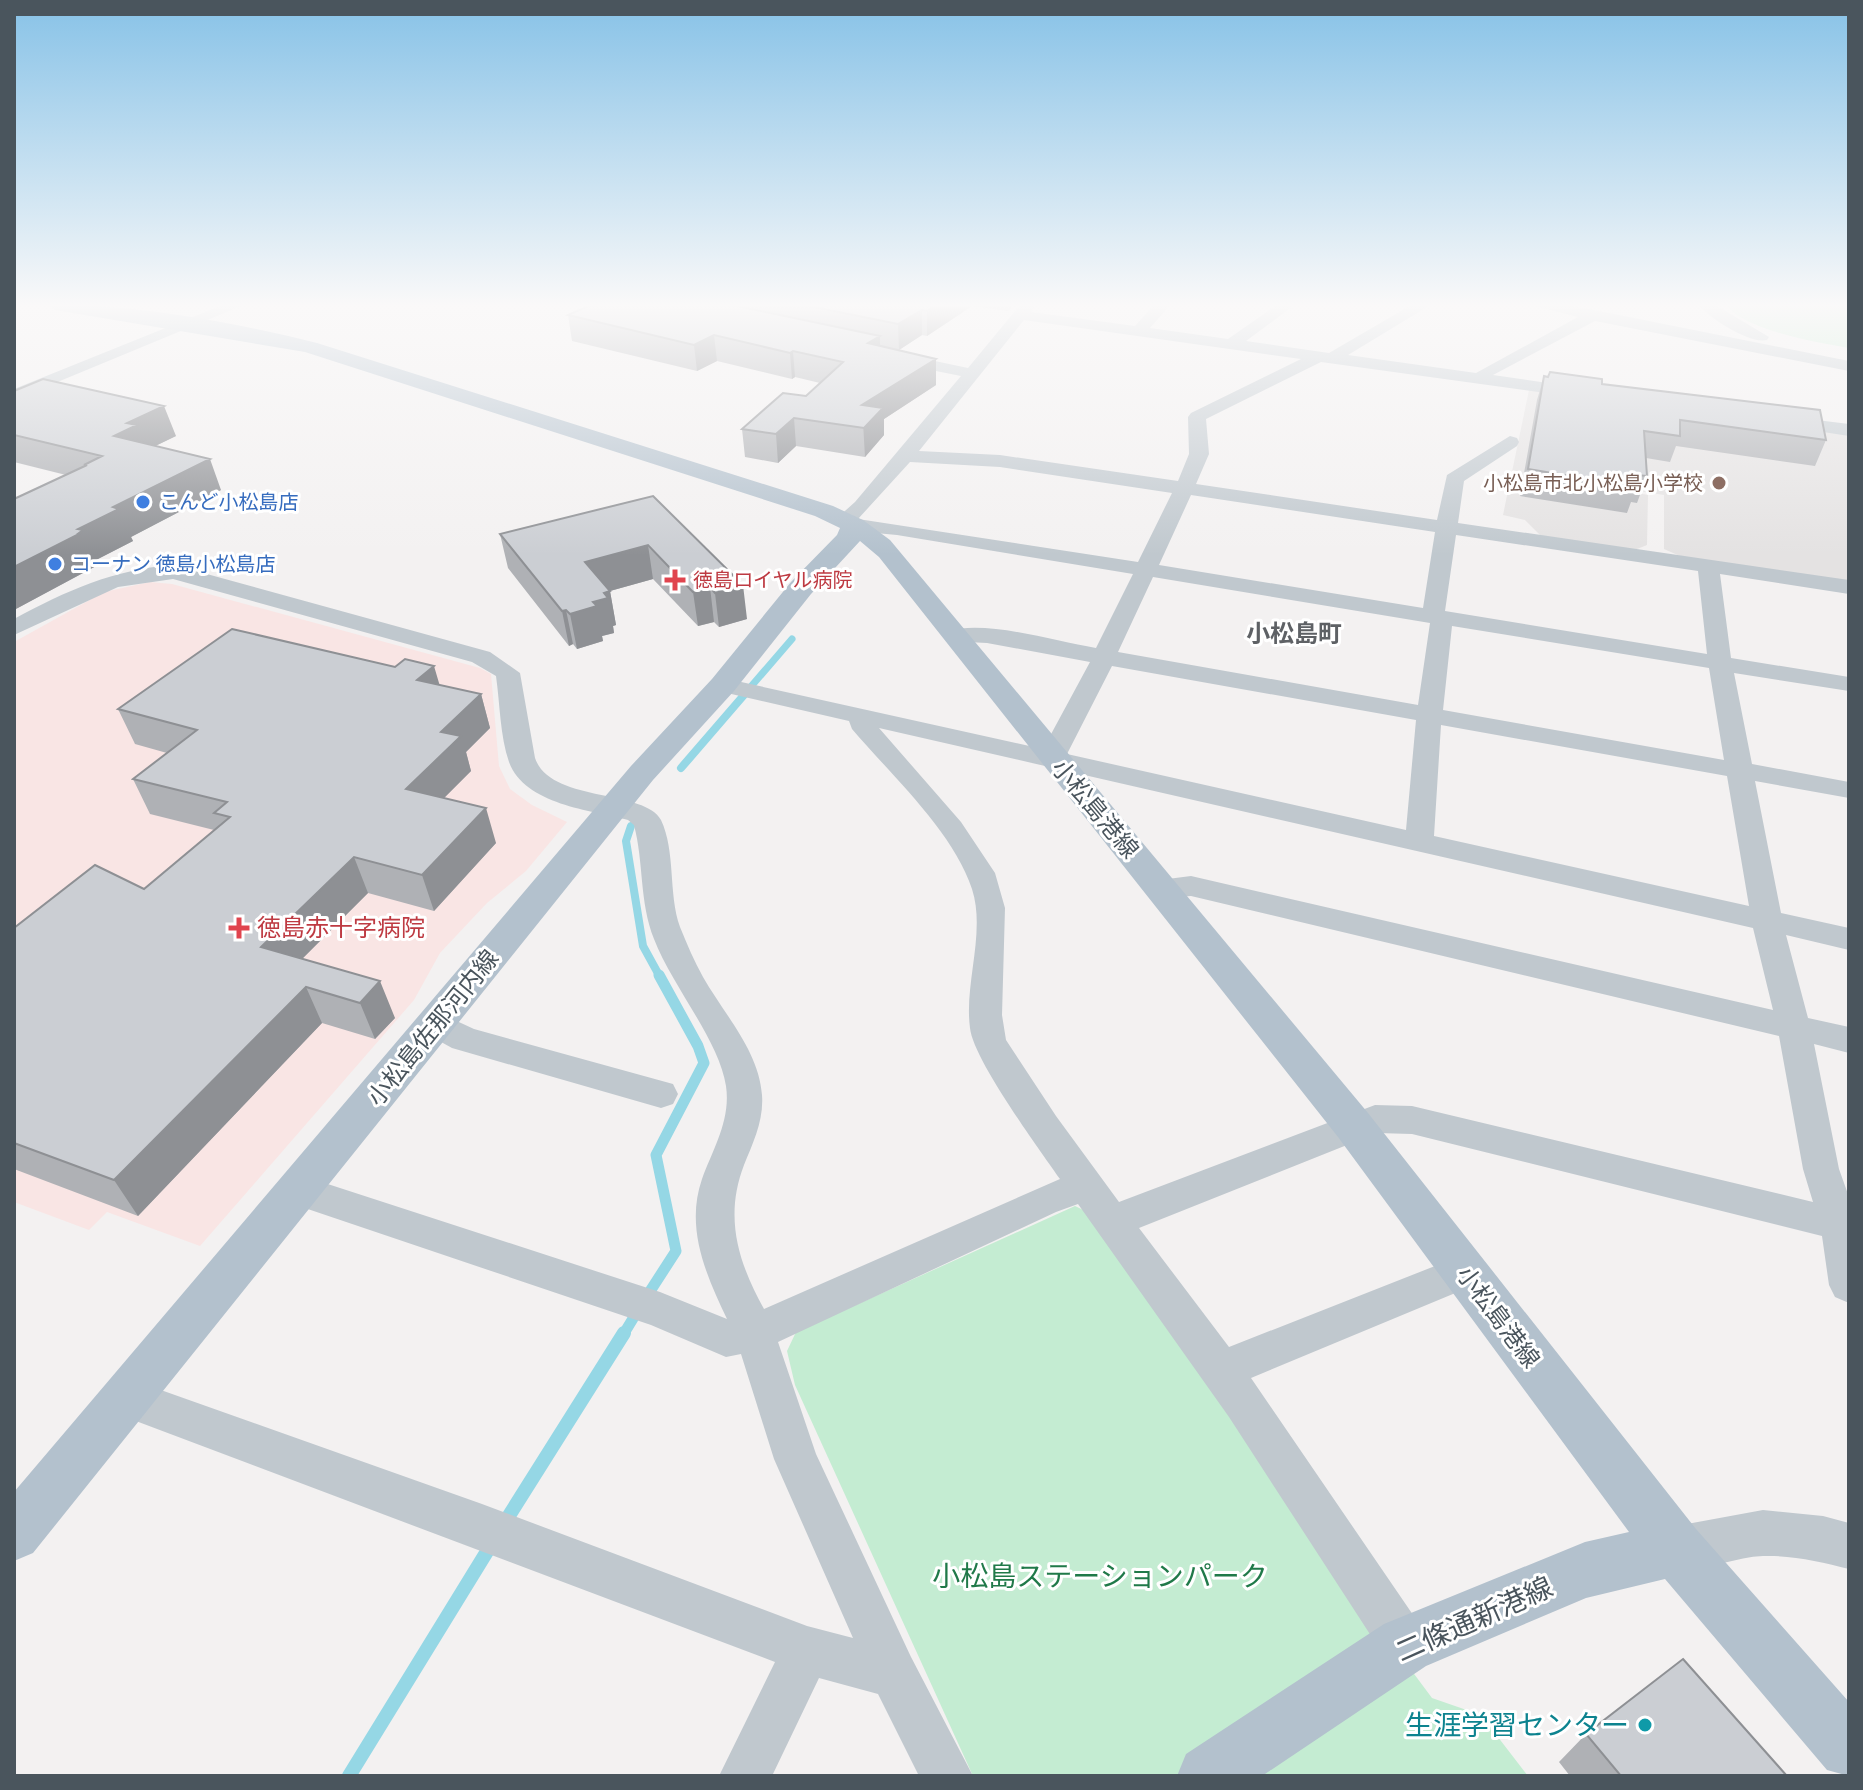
<svg xmlns="http://www.w3.org/2000/svg" width="1863" height="1790" font-family="'Titillium Web','Noto Sans JP',sans-serif">
<rect width="100%" height="100%" fill="#f3f1f1"/>
<path fill="#e4e2e2" d="M 1529,390 L 1849,435 L 1849,581 L 1680,556 L 1664,549 L 1664,495 L 1569,480 L 1648,495 L 1647,545 L 1632,551 L 1542,537 L 1525,520 L 1503,515 Z"/>
<path fill="#f9e5e4" d="M 150,582 L 172,584 L 480,668 L 491,674 L 499,766 L 510,789 L 532,805 L 567,822 L 526,871 L 487,903 L 440,953 L 414,1000 L 200,1246 L 107,1212 L 89,1230 L 14,1202 L 14,642 L 104,592 Z"/>
<path fill="#c4ecd2" d="M 1725,304 L 1849,304 L 1849,348 C 1816,342 1746,331 1725,304 Z
M 1075,1206 L 1094,1215 L 1347,1584 L 1432,1698 L 1481,1715 L 1528,1776 L 973,1776 L 795,1385 L 787,1351 L 796,1332 Z"/>
<g fill="none" stroke-linecap="round" stroke-linejoin="round">
<path stroke="#95d7e5" stroke-width="7" d="M 742,697 L 792,639"/>
<path stroke="#95d7e5" stroke-width="8" d="M 681,768 L 744,695
M 631,826 L 626,841 L 643,946 L 660,977"/>
<path stroke="#95d7e5" stroke-width="11" d="M 645,1299 L 676,1251 L 656,1155 L 704,1063 L 698,1046 L 659,975
M 623,1335 L 637,1312"/>
<path stroke="#95d7e5" stroke-width="14" d="M 505,1522 L 624,1333
M 349,1776 L 491,1545"/>
<path fill="#c0c8ce" fill-rule="evenodd" d="M 225,304 L 246,304 L 14,400 L 14,389 Z
M 1021,304 L 1036,304 L 1031,312 L 1135,326 L 1155,304 L 1171,304 L 1150,328 L 1228,339 L 1278,304 L 1296,304 L 1246,341 L 1329,353 L 1413,304 L 1432,304 L 1348,355 L 1476,373 L 1578,317 L 1527,304 L 1559,304 L 1594,310 L 1849,361 L 1849,371 L 1595,321 L 1493,375 L 1588,389 L 1591,393 L 1582,398 L 1321,362 L 1206,419 L 1209,454 L 1196,484 L 1437,520 L 1447,475 L 1510,436 L 1517,438 L 1519,442 L 1517,446 L 1464,481 L 1458,523 L 1849,580 L 1849,594 L 1720,574 L 1731,658 L 1849,677 L 1849,691 L 1734,673 L 1752,764 L 1849,782 L 1849,798 L 1755,781 L 1781,913 L 1849,928 L 1849,950 L 1786,935 L 1808,1018 L 1849,1027 L 1849,1053 L 1814,1044 L 1839,1169 L 1849,1197 L 1849,1303 L 1835,1297 L 1829,1285 L 1822,1236 L 1412,1134 L 1377,1133 L 1139,1228 L 1229,1347 L 1463,1255 L 1477,1260 L 1483,1272 L 1477,1284 L 1251,1378 L 1422,1628 L 1429,1645 L 1422,1662 L 1405,1669 L 1388,1662 L 1229,1417 L 1078,1204 L 1056,1212 L 778,1342 L 816,1454 L 911,1657 L 973,1776 L 919,1776 L 878,1694 L 819,1678 L 772,1776 L 719,1776 L 775,1662 L 112,1412 L 106,1398 L 112,1384 L 127,1378 L 482,1504 L 807,1626 L 853,1638 L 774,1459 L 741,1354 L 726,1357 L 651,1325 L 287,1202 L 281,1191 L 287,1180 L 300,1175 L 660,1292 L 727,1319 C 706,1275 685,1228 702,1179 C 713,1149 731,1120 726,1086 C 719,1040 672,986 654,939 C 639,901 644,863 634,825 L 628,820 C 591,810 525,805 509,762 C 500,736 500,704 496,676 L 472,662 L 173,579 L 118,587 L 14,635 L 14,619 C 66,591 114,569 174,565 L 490,652 L 520,673 L 535,758 C 550,803 645,789 661,820 C 676,852 668,893 680,927 C 687,944 694,961 703,977 C 724,1014 759,1051 762,1095 C 764,1120 753,1143 744,1165 C 724,1217 738,1262 764,1309 L 1060,1179 C 1039,1149 973,1059 970,1028 C 964,983 986,933 972,889 C 953,831 891,775 852,729 L 849,721 L 714,690 L 711,685 L 714,680 L 723,678 L 1043,749 L 1090,662 L 987,643 L 947,641 L 943,636 L 947,631 C 989,620 1053,641 1096,648 L 1133,574 L 897,535 L 854,531 L 847,529 L 836,519 L 855,502 L 961,376 L 891,362 L 889,358 L 891,354 L 897,353 L 968,368 ZM 1024,320 L 1301,359 L 1191,413 L 1188,417 L 1189,454 L 1178,481 L 1000,455 L 919,451 ZM 910,462 L 1000,467 L 1172,493 L 1138,562 L 858,519 ZM 1191,495 L 1435,532 L 1423,608 L 1159,565 ZM 1456,535 L 1698,571 L 1707,654 L 1445,611 ZM 1153,577 L 1430,623 L 1418,705 L 1118,652 ZM 1452,626 L 1709,668 L 1724,760 L 1443,710 ZM 1112,666 L 1416,720 L 1406,830 L 1067,754 ZM 1441,725 L 1727,776 L 1749,906 L 1434,836 ZM 879,728 L 1753,928 L 1773,1010 L 1191,876 L 1152,881 L 1148,888 L 1152,895 L 1163,898 L 1191,896 L 1779,1036 L 1803,1169 L 1813,1202 L 1412,1106 L 1375,1105 L 1119,1202 L 1056,1116 L 1006,1040 L 1002,1015 L 1005,908 L 995,873 L 961,822 Z
M 1698,304 L 1714,304 L 1769,337 L 1767,340 C 1749,344 1709,318 1698,304 Z
M 1784,416 L 1849,424 L 1849,436 L 1778,425 L 1775,421 L 1778,417 Z
M 435,1011 L 474,1029 L 673,1084 L 678,1094 L 673,1104 L 661,1108 L 452,1048 L 423,1032 L 418,1023 L 423,1014 Z
M 1763,1510 L 1823,1516 L 1849,1523 L 1849,1569 C 1822,1562 1791,1555 1763,1556 C 1728,1557 1693,1579 1660,1565 L 1653,1549 L 1660,1533 L 1676,1526 Z"/>
<path fill="#b3c1cd" fill-rule="evenodd" d="M 46,304 C 132,304 233,322 317,343 L 833,506 L 863,520 L 890,540 L 1368,1113 L 1696,1529 L 1849,1702 L 1849,1776 L 1827,1770 L 1665,1579 L 1586,1598 L 1426,1666 L 1262,1776 L 1177,1776 L 1186,1754 L 1384,1624 L 1585,1542 L 1629,1532 L 1338,1137 L 879,557 L 860,541 L 811,594 L 734,691 L 653,780 L 33,1553 L 14,1561 L 14,1492 L 631,766 L 712,679 L 791,582 L 837,535 L 840,528 L 815,516 L 305,352 L 55,310 Z"/>
</g>
<path fill="#afb1b5" d="M 593,304 L 1014,304 L 1008,311 L 972,306 L 927,336 L 922,335 L 899,350 L 936,359 L 936,385 L 884,419 L 884,435 L 865,457 L 796,446 L 778,463 L 745,457 L 742,429 L 806,396 L 820,383 L 795,377 L 792,379 L 717,361 L 697,371 L 572,341 L 568,315 Z
M 1544,376 L 1602,384 L 1826,440 L 1815,466 L 1676,446 L 1670,462 L 1646,458 L 1647,476 L 1637,503 L 1631,502 L 1627,513 L 1520,496 L 1537,400 Z
M 14,391 L 176,436 L 155,446 L 221,490 L 131,537 L 133,541 L 96,560 L 98,563 L 95,565 L 96,566 L 14,610 L 14,499 L 66,475 L 14,462 Z
M 653,496 L 747,619 L 719,627 L 714,622 L 698,626 L 653,579 L 610,591 L 616,625 L 613,626 L 614,633 L 602,636 L 603,641 L 577,649 L 573,644 L 569,646 L 508,568 L 500,534 Z
M 440,685 L 481,694 L 490,728 L 466,752 L 471,771 L 444,798 L 496,843 L 434,911 L 368,893 L 302,959 L 395,1018 L 375,1039 L 322,1023 L 138,1216 L 14,1169 L 14,928 L 144,889 L 214,830 L 150,814 L 133,779 L 167,753 L 135,744 L 118,709 Z
M 1586,1734 L 1787,1776 L 1570,1776 L 1559,1762 Z"/>
<path fill="#8e9094" d="M 937,304 L 972,304 L 972,306 L 927,336 L 927,311 Z
M 922,310 L 922,335 L 899,350 L 898,324 Z
M 714,335 L 717,361 L 697,371 L 694,345 Z
M 880,336 L 880,362 L 868,343 Z
M 793,351 L 795,377 L 792,379 L 790,353 Z
M 936,359 L 936,385 L 884,419 L 884,435 L 865,457 L 862,405 Z
M 164,406 L 176,436 L 147,450 L 114,436 L 127,423 Z
M 794,418 L 796,446 L 778,463 L 776,434 Z
M 210,459 L 221,490 L 131,537 L 133,541 L 96,560 L 98,563 L 95,565 L 96,566 L 14,610 L 14,567 L 113,507 Z
M 648,545 L 653,579 L 592,596 L 585,562 Z
M 743,585 L 747,619 L 719,627 L 715,593 Z
M 710,587 L 714,622 L 698,626 L 693,592 Z
M 610,591 L 616,625 L 613,626 L 614,633 L 602,636 L 603,641 L 577,649 L 570,614 L 593,602 L 604,593 Z
M 566,610 L 573,644 L 569,646 L 562,611 Z
M 434,666 L 444,700 L 417,680 Z
M 481,694 L 490,728 L 466,752 L 471,771 L 418,824 L 406,789 L 441,732 Z
M 486,808 L 496,843 L 434,911 L 422,875 Z
M 354,857 L 368,893 L 278,983 L 261,947 Z
M 380,981 L 395,1018 L 375,1039 L 360,1003 Z
M 306,987 L 322,1023 L 138,1216 L 114,1180 Z"/>
<path fill="#cbced3" stroke="#8e9094" stroke-width="2" d="M 593,304 L 727,304 L 880,336 L 868,343 L 936,359 L 862,405 L 883,408 L 864,428 L 794,418 L 776,434 L 742,429 L 783,393 L 806,396 L 843,362 L 793,351 L 790,353 L 714,335 L 694,345 L 568,315 Z
M 799,304 L 937,304 L 927,311 L 922,310 L 898,324 Z
M 1550,372 L 1602,379 L 1602,384 L 1820,410 L 1826,440 L 1680,420 L 1680,436 L 1644,431 L 1647,476 L 1637,475 L 1637,487 L 1528,469 L 1544,376 L 1548,377 Z
M 43,379 L 164,406 L 127,423 L 137,425 L 114,436 L 210,459 L 113,507 L 119,509 L 78,529 L 83,530 L 79,533 L 81,533 L 14,567 L 14,499 L 87,465 L 84,465 L 102,456 L 14,435 L 14,391 Z
M 653,496 L 743,585 L 715,593 L 710,587 L 693,592 L 648,545 L 585,562 L 610,591 L 604,593 L 608,598 L 593,602 L 597,606 L 570,614 L 566,610 L 562,611 L 500,534 Z
M 232,629 L 395,667 L 405,659 L 434,666 L 417,680 L 481,694 L 441,732 L 461,736 L 406,789 L 486,808 L 422,875 L 354,857 L 261,947 L 380,981 L 360,1003 L 306,987 L 114,1180 L 14,1143 L 14,928 L 95,865 L 144,889 L 230,817 L 214,813 L 227,802 L 133,779 L 197,730 L 118,709 Z
M 1683,1659 L 1787,1776 L 1621,1776 L 1586,1734 Z"/>
<linearGradient id="sky" x2="0" y2="1"><stop stop-color="#87c2e7"/><stop offset="0.55" stop-color="#faf9f9"/><stop offset="1" stop-color="#faf9f9" stop-opacity="0"/></linearGradient>
<rect width="1863" height="555" fill="url(#sky)"/>
<circle fill="#8d6e63" stroke="#fff" stroke-width="3" cx="1719" cy="483" r="8"/>
<g fill="#3f7fe0" stroke="#fff" stroke-width="3">
<circle cx="143" cy="502" r="8"/>
<circle cx="55" cy="564" r="8"/>
</g>
<g fill="#e0444e" stroke="#fff" stroke-width="3">
<path d="M671 568h8v8h8v8h-8v8h-8v-8h-8v-8h8z"/>
<path d="M235 916h8v8h8v8h-8v8h-8v-8h-8v-8h8z"/>
</g>
<circle fill="#0f9aa8" stroke="#fff" stroke-width="3" cx="1645" cy="1725" r="8"/>
<g text-anchor="middle" stroke-width="6" stroke-linejoin="round" paint-order="stroke">
<g font-size="20" fill="#785e54" stroke="#fff" text-anchor="end">
<text x="1703" y="490">小松島市北小松島小学校</text>
</g>
<g font-size="20" fill="#366cbe" stroke="#fff" text-anchor="start">
<text x="159" y="509">こんど小松島店</text>
<text x="71" y="571">コーナン 徳島小松島店</text>
</g>
<g font-size="20" fill="#be3a42" stroke="#fff" text-anchor="start">
<text x="693" y="587">徳島ロイヤル病院</text>
</g>
<g font-size="24" font-weight="bold" fill="#5e6165" stroke="#fff">
<text x="1294" y="642">小松島町</text>
</g>
<g font-size="24" fill="#4a555d" stroke="#fff">
<text transform="translate(1095 809) rotate(50)" y="8">小松島港線</text>
<text transform="translate(433 1028) rotate(-51)" y="8">小松島佐那河内線</text>
<text transform="translate(1498 1317) rotate(53)" y="8">小松島港線</text>
</g>
<g font-size="24" fill="#be3a42" stroke="#fff" text-anchor="start">
<text x="257" y="936">徳島赤十字病院</text>
</g>
<g font-size="28" fill="#207949" stroke="#fff">
<text x="1100" y="1586">小松島ステーションパーク</text>
</g>
<g font-size="28" fill="#4a555d" stroke="#fff">
<text transform="translate(1474 1619) rotate(-24)" y="10">二條通新港線</text>
</g>
<g font-size="28" fill="#0d838f" stroke="#fff" text-anchor="end">
<text x="1629" y="1735">生涯学習センター</text>
</g>
</g>
<rect width="1863" height="1790" fill="none" stroke="#4a555d" stroke-width="32"/>
</svg>
